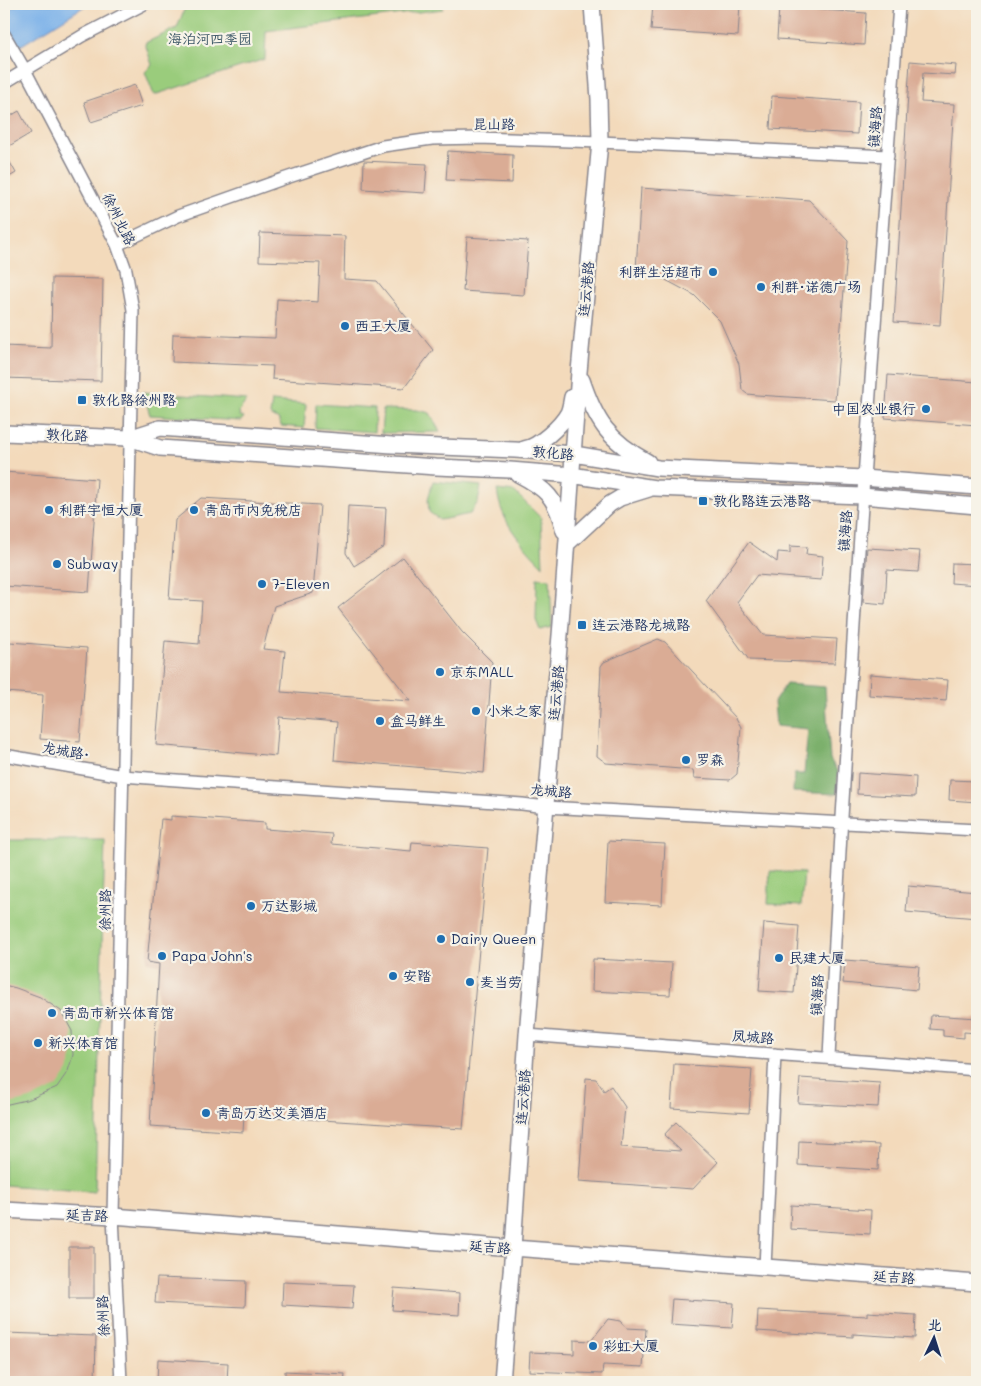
<svg xmlns="http://www.w3.org/2000/svg" width="981" height="1386" font-family="Mali,'LXGW WenKai TC',sans-serif">
<rect width="100%" height="100%" fill="#f7f3e8"/>
<filter id="ink" filterUnits="userSpaceOnUse"><feTurbulence type="fractalNoise" baseFrequency=".02" numOctaves="2"/><feDisplacementMap in="SourceGraphic" scale="10" xChannelSelector="R" yChannelSelector="G"/><feConvolveMatrix kernelMatrix="1 2 1 2 8 2 1 2 1" color-interpolation-filters="sRGB"/></filter>
<filter id="wash" filterUnits="userSpaceOnUse"><feTurbulence type="fractalNoise" baseFrequency=".0096" numOctaves="4" result="noise"/><feDisplacementMap in="SourceGraphic" scale="20" xChannelSelector="R" yChannelSelector="G"/><feGaussianBlur stdDeviation="1.12" result="paint"/><feColorMatrix in="noise" values="0 0 0 0 0 0 0 0 0 0 0 0 0 0 0 0 0 1.4 0 .05"/><feComposite in="paint" operator="in"/></filter>
<g filter="url(#wash)">
<rect width="100%" height="100%" fill="#f3dabb"/>
<path fill="#9acc7c" stroke="#5a7e6d" d="M 185,4 L 442,4 L 443,9 L 266,31 L 265,59 L 154,95 L 145,72 L 152,65 L 145,43 L 177,28 L 186,5 Z
M 143,392 L 247,400 L 239,411 L 240,416 L 244,417 L 241,421 L 150,415 Z
M 272,401 L 306,404 L 304,428 L 281,426 L 279,420 L 270,415 Z
M 316,404 L 375,408 L 374,432 L 315,428 Z
M 383,409 L 417,410 L 430,413 L 440,432 L 381,433 Z
M 433,481 L 481,486 L 478,502 L 470,514 L 440,520 L 429,512 L 428,499 Z
M 497,490 L 515,492 L 541,518 L 543,566 C 521,543 501,523 497,490 Z
M 537,578 L 550,579 L 552,627 L 540,630 L 536,620 Z
M 4,840 L 105,840 L 95,1192 L 4,1185 Z
M 770,871 L 804,873 L 801,906 L 768,904 Z"/>
<path fill="#7bb06c" stroke="#4b7065" d="M 786,684 L 825,687 L 830,759 L 838,772 L 837,794 L 793,792 L 794,774 L 804,774 L 808,729 L 776,726 L 774,702 Z"/>
<path fill="#7ab1e9" stroke="#4a70a4" d="M 18,4 L 88,4 L 4,56 L 4,12 Z"/>
<g id="blocks">
<path fill="#daac95" d="M 653,4 L 740,4 L 738,36 L 651,30 Z
M 779,7 L 866,13 L 864,45 L 777,39 Z
M 910,61 L 956,65 L 955,75 L 923,73 L 921,102 L 954,104 L 940,325 L 894,322 Z
M 135,85 L 142,106 L 91,122 L 84,102 Z
M 772,96 L 859,102 L 857,134 L 770,129 Z
M 19,111 L 31,133 L 4,149 L 4,120 Z
M 448,151 L 513,155 L 512,183 L 446,180 Z
M 4,152 L 16,173 L 4,180 Z
M 364,161 L 427,164 L 425,193 L 363,189 Z
M 641,188 L 809,200 L 848,241 L 835,400 L 757,395 L 747,394 L 742,390 L 739,364 L 720,321 L 694,295 L 662,278 L 636,270 Z
M 260,233 L 345,236 L 344,279 L 377,281 L 433,350 L 404,388 L 272,379 L 273,366 L 172,362 L 173,334 L 275,338 L 277,299 L 318,302 L 320,263 L 259,261 Z
M 467,237 L 528,241 L 524,295 L 463,291 Z
M 52,278 L 103,279 L 101,381 L 4,378 L 4,346 L 51,348 Z
M 888,375 L 977,382 L 977,425 L 885,418 Z
M 4,472 L 97,479 L 89,592 L 4,586 Z
M 201,498 L 320,505 L 313,593 L 274,606 L 263,649 L 285,651 L 281,692 L 411,701 L 338,608 L 403,557 L 462,632 L 492,662 L 484,773 L 334,760 L 337,722 L 279,717 L 276,756 L 156,745 L 165,641 L 199,644 L 202,601 L 169,599 L 175,520 Z
M 348,506 L 386,508 L 384,547 L 354,566 L 346,553 Z
M 749,542 L 777,562 L 778,552 L 790,553 L 790,546 L 807,547 L 806,554 L 823,556 L 821,580 L 757,575 L 737,602 L 763,635 L 837,639 L 835,663 L 749,660 L 706,601 Z
M 867,548 L 920,551 L 918,572 L 887,570 L 885,604 L 863,602 Z
M 952,563 L 977,564 L 977,585 L 951,583 Z
M 658,639 L 665,642 L 736,718 L 741,727 L 737,774 L 730,780 L 694,778 L 693,770 L 606,763 L 597,756 L 601,666 L 604,662 Z
M 10,642 L 87,648 L 80,742 L 40,739 L 43,695 L 6,692 Z
M 870,674 L 948,680 L 946,701 L 869,695 Z
M 858,773 L 916,777 L 915,797 L 857,794 Z
M 950,780 L 977,781 L 977,802 L 949,800 Z
M 171,816 L 265,823 L 265,829 L 332,834 L 331,844 L 411,851 L 412,842 L 488,848 L 463,1129 L 244,1115 L 243,1132 L 150,1126 L 159,964 L 147,962 L 161,819 L 171,820 Z
M 608,841 L 665,844 L 662,905 L 605,902 Z
M 908,886 L 977,892 L 977,918 L 906,912 Z
M 764,923 L 799,926 L 794,993 L 759,991 Z
M 593,959 L 672,963 L 670,995 L 592,991 Z
M 845,960 L 919,966 L 917,990 L 843,983 Z
M 4,985 L 16,988 L 40,997 L 61,1011 L 72,1031 L 73,1055 L 68,1071 L 57,1087 L 30,1099 L 4,1105 Z
M 931,1015 L 977,1018 L 977,1033 L 964,1032 L 964,1038 L 943,1036 L 943,1030 L 930,1029 Z
M 674,1064 L 752,1069 L 749,1113 L 671,1108 Z
M 586,1078 L 596,1079 L 604,1091 L 611,1086 L 625,1107 L 621,1147 L 681,1151 L 664,1135 L 676,1122 L 718,1162 L 693,1189 L 579,1181 Z
M 800,1078 L 880,1083 L 878,1107 L 798,1103 Z
M 799,1141 L 879,1145 L 878,1170 L 798,1165 Z
M 791,1205 L 871,1210 L 870,1234 L 790,1229 Z
M 69,1247 L 94,1247 L 94,1298 L 69,1298 Z
M 157,1278 L 246,1281 L 245,1307 L 155,1303 Z
M 283,1282 L 354,1285 L 352,1309 L 282,1305 Z
M 394,1288 L 460,1293 L 459,1315 L 392,1310 Z
M 672,1299 L 734,1303 L 732,1328 L 670,1324 Z
M 758,1310 L 867,1316 L 867,1312 L 916,1315 L 915,1338 L 853,1334 L 853,1337 L 757,1331 Z
M 608,1319 L 621,1321 L 627,1328 L 646,1329 L 643,1367 L 603,1365 L 602,1374 L 529,1371 L 530,1352 L 574,1354 L 574,1340 L 591,1341 Z
M 4,1333 L 96,1336 L 95,1382 L 4,1382 Z
M 158,1359 L 228,1363 L 227,1382 L 157,1382 Z
M 285,1371 L 345,1374 L 344,1382 L 285,1382 Z"/>
</g>
</g>
<g filter="url(#ink)">
<use href="#blocks" fill-opacity="0" stroke="#87848c" stroke-width="1"/>
<g fill="none" stroke-linecap="round" stroke-linejoin="round">
<g stroke="#87848c" stroke-width="14">
<path id="minor" d="M 4,34 L 25,70 L 117,245 L 126,270 L 133,310 L 113,1216 L 121,1382
M 4,83 L 82,36 L 144,4
M 117,245 L 178,216 L 280,180 L 383,146 L 432,139 L 479,138 L 600,142 L 888,156
M 4,755 L 123,776 L 148,778 L 522,804 L 546,807 L 977,830
M 527,1035 L 977,1070
M 829,1058 C 846,707 872,357 899,6 L 898,4
M 765,1267 L 775,1054"/>
</g>
<g stroke="#87848c" stroke-width="18">
<path id="major" d="M 582,380 C 596,422 609,441 648,462
M 4,433 L 129,438 L 160,448 L 436,467 L 510,470 L 571,475 L 655,488 L 862,496 L 977,506
M 129,438 L 160,428 L 392,445 L 515,450 L 574,454 L 658,468 L 863,478 L 977,487
M 524,449 C 538,447 561,426 568,413 C 570,409 571,402 572,397
M 518,474 C 547,489 556,498 564,531
M 567,544 L 610,504 L 620,498 L 649,489
M 4,1210 L 113,1216 L 513,1248 L 977,1283
M 502,1382 L 513,1248 L 527,1035 L 561,623 L 579,372 L 600,142 L 599,99 L 592,4"/>
</g>
<use href="#minor" stroke="#fff" stroke-width="11"/>
<use href="#major" stroke="#fff" stroke-width="15"/>
</g>
</g>
<g fill="#1f6fb2" stroke="#f7f3e8" stroke-width="2">
<circle cx="713" cy="272" r="5"/>
<circle cx="761" cy="287" r="5"/>
<circle cx="345" cy="326" r="5"/>
<rect x="77" y="395" width="10" height="10" rx="2.5"/>
<circle cx="926" cy="409" r="5"/>
<rect x="698" y="496" width="10" height="10" rx="2.5"/>
<circle cx="49" cy="510" r="5"/>
<circle cx="194" cy="510" r="5"/>
<circle cx="57" cy="564" r="5"/>
<circle cx="262" cy="584" r="5"/>
<rect x="577" y="620" width="10" height="10" rx="2.5"/>
<circle cx="440" cy="672" r="5"/>
<circle cx="476" cy="711" r="5"/>
<circle cx="380" cy="721" r="5"/>
<circle cx="686" cy="760" r="5"/>
<circle cx="251" cy="906" r="5"/>
<circle cx="441" cy="939" r="5"/>
<circle cx="162" cy="956" r="5"/>
<circle cx="779" cy="958" r="5"/>
<circle cx="393" cy="976" r="5"/>
<circle cx="470" cy="982" r="5"/>
<circle cx="52" cy="1013" r="5"/>
<circle cx="38" cy="1043" r="5"/>
<circle cx="206" cy="1113" r="5"/>
<circle cx="593" cy="1346" r="5"/>
</g>
<g text-anchor="middle" stroke-width="4.5" stroke-linejoin="round" paint-order="stroke">
<g font-size="14" fill="#3b5666" stroke="#f7f3e8">
<text x="210" y="44">海泊河四季园</text>
</g>
<g font-size="14" fill="#1b2f5e" stroke="#f7f3e8">
<text transform="translate(494 124) rotate(1)" y="5">昆山路</text>
<text transform="translate(875 127) rotate(-86)" y="5">镇海路</text>
<text transform="translate(119 219) rotate(64)" y="5">徐州北路</text>
<text transform="translate(586 289) rotate(-85)" y="5">连云港路</text>
<text transform="translate(67 435) rotate(2)" y="5">敦化路</text>
<text transform="translate(553 453) rotate(5)" y="5">敦化路</text>
<text transform="translate(845 531) rotate(-86)" y="5">镇海路</text>
<text transform="translate(556 693) rotate(-85)" y="5">连云港路</text>
<text transform="translate(66 751) rotate(10)" y="5">龙城路·</text>
<text transform="translate(551 791) rotate(5)" y="5">龙城路</text>
<text transform="translate(105 910) rotate(-89)" y="5">徐州路</text>
<text transform="translate(817 995) rotate(-87)" y="5">镇海路</text>
<text transform="translate(753 1037) rotate(4)" y="5">凤城路</text>
<text transform="translate(523 1097) rotate(-86)" y="5">连云港路</text>
<text transform="translate(87 1215) rotate(3)" y="5">延吉路</text>
<text transform="translate(490 1247) rotate(5)" y="5">延吉路</text>
<text transform="translate(894 1277) rotate(4)" y="5">延吉路</text>
<text transform="translate(103 1316) rotate(-93)" y="5">徐州路</text>
</g>
<g font-size="14" fill="#1b2f5e" stroke="#f7f3e8" text-anchor="start">
<text x="703" y="277" text-anchor="end">利群生活超市</text>
<text x="771" y="292">利群·诺德广场</text>
<text x="355" y="331">西王大厦</text>
<text x="92" y="405">敦化路徐州路</text>
<text x="916" y="414" text-anchor="end">中国农业银行</text>
<text x="713" y="506">敦化路连云港路</text>
<text x="59" y="515">利群宇恒大厦</text>
<text x="204" y="515">青岛市内免税店</text>
<text x="67" y="569">Subway</text>
<text x="272" y="589">7-Eleven</text>
<text x="592" y="630">连云港路龙城路</text>
<text x="450" y="677">京东MALL</text>
<text x="486" y="716">小米之家</text>
<text x="390" y="726">盒马鲜生</text>
<text x="696" y="765">罗森</text>
<text x="261" y="911">万达影城</text>
<text x="451" y="944">Dairy Queen</text>
<text x="172" y="961">Papa John's</text>
<text x="789" y="963">民建大厦</text>
<text x="403" y="981">安踏</text>
<text x="480" y="987">麦当劳</text>
<text x="62" y="1018">青岛市新兴体育馆</text>
<text x="48" y="1048">新兴体育馆</text>
<text x="216" y="1118">青岛万达艾美酒店</text>
<text x="603" y="1351">彩虹大厦</text>
</g>
</g>
<rect width="981" height="1386" fill="none" stroke="#f7f3e8" stroke-width="20"/>
<g transform="translate(934 1338) rotate(4)" stroke="#f7f3e8" stroke-width="4" paint-order="stroke">
<path d="M0-4L9 19L0 12L-9 19Z" fill="#1b2f5e"/>
<text y="-8" font-size="14" font-weight="bold" text-anchor="middle" fill="#1b2f5e">北</text>
</g>
</svg>
